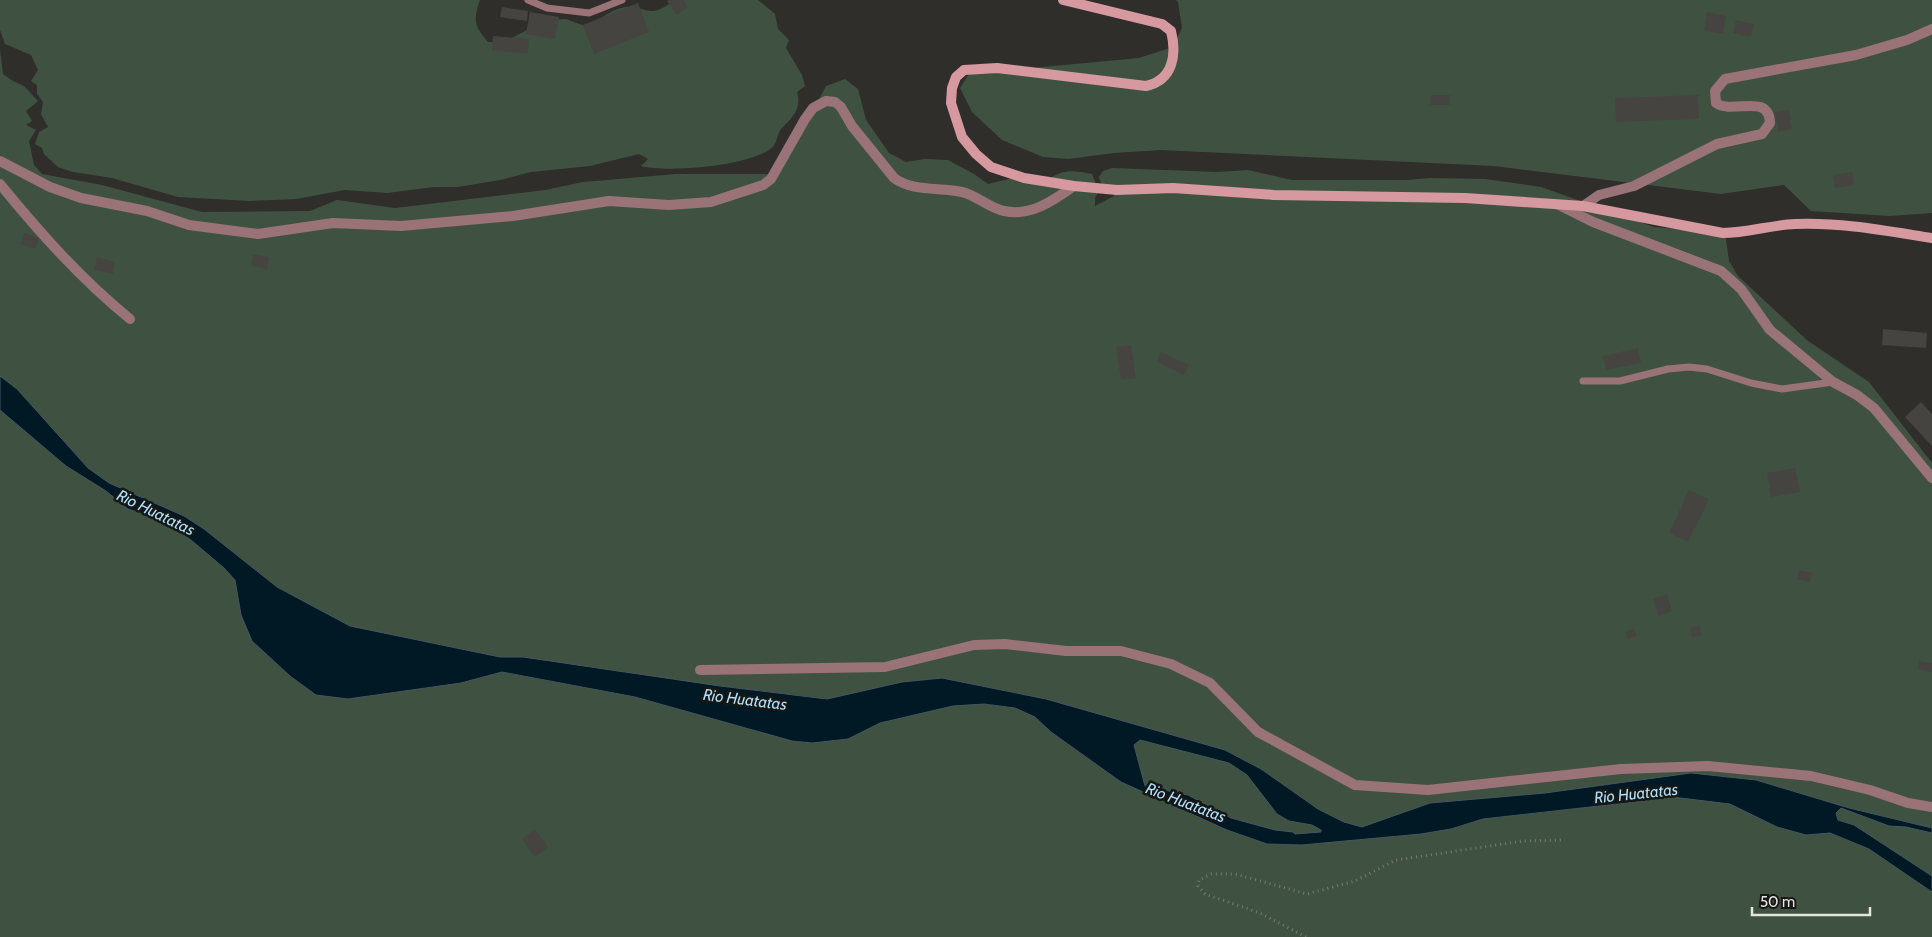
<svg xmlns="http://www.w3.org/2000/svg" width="1932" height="937" font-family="Cabin,sans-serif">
<rect width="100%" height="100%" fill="#302e2b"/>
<path fill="#3f5242" d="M 0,0 L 480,0 C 473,20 474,26 488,42 L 504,42 L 546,20 L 566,19 L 587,27 C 598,22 607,12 618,9 C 643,0 646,24 674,0 L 758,0 L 775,14 L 778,29 L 789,40 L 786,48 L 802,75 L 805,86 L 797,92 C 802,108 793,117 782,128 C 776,134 778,145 769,150 C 745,166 669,173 641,166 L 648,159 L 639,154 L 590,166 L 531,172 L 500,180 L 458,187 L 434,187 L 387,193 L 345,190 L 296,199 L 250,201 L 178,197 L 112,178 L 73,172 L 58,167 L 44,154 L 42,148 L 35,144 L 39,132 L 48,127 L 41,114 L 43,102 L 37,94 L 37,85 L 31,81 L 38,70 L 31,55 L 5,44 L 0,30 Z
M 1176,0 L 1932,0 L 1932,213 L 1890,216 L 1811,211 L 1784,185 L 1721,194 L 1494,166 L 1161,150 L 1114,153 L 1068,159 L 1043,157 L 1002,140 L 972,112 L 960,88 L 969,74 L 1139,58 L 1173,47 L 1182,28 L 1178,2 Z
M 0,50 L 3,74 L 13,81 L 24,86 L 38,101 L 26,111 L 32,121 L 26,125 L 36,130 L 29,141 L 34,165 L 42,174 L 102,185 L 202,212 L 310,211 L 337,200 L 395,208 L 545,190 L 583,182 L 676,174 L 770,174 L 813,111 L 826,86 L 845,79 L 858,89 L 866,120 L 889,153 L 906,162 L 925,159 L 948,160 L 974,174 L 988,184 L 1021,176 L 1047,180 C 1063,169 1073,170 1092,174 L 1099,191 L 1095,198 L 1095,206 L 1114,196 L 1112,190 L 1101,183 L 1099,177 L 1103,171 L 1112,168 L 1218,172 L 1248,170 L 1292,180 L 1407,180 L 1429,178 L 1485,179 L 1541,187 L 1654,227 L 1725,233 L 1729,261 L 1738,276 L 1808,341 L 1869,382 L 1932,463 L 1932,937 L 0,937 Z"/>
<path fill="#011925" stroke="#45565e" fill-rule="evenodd" d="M 0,376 L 17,389 L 88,468 L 109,483 L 184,516 L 204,529 L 277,587 L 350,626 L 500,657 L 523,657 L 720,686 L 827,699 L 902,682 L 942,678 L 1046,699 L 1225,750 L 1261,769 L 1318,809 L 1344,822 L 1362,827 L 1430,803 L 1545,793 L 1691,773 L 1756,780 L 1849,808 L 1932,828 L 1932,833 L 1906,827 L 1889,826 L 1841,808 L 1836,813 L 1838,820 L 1854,825 L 1932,876 L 1932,892 L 1869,849 L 1830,833 L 1806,835 L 1777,827 L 1730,804 L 1664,796 L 1644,801 L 1483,819 L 1451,829 L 1421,834 L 1302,845 L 1267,844 L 1227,830 L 1121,782 L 1051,732 L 1035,717 L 1015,708 L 984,704 L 953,706 L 880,723 L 848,739 L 812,743 L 792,741 L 635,697 L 502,672 L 461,683 L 348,699 L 316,695 L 290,676 L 252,641 L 241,615 L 235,580 L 224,568 L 191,540 L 161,520 L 128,509 L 106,491 L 66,466 L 0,410 ZM 1140,740 L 1229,763 L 1247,775 L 1277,814 L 1289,821 L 1312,825 L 1321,830 L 1321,832 L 1295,834 L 1293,832 L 1275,830 L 1231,818 L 1188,795 L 1145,786 L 1134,745 Z"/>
<path fill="#464440" d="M 669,0 L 683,0 L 688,7 L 677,15 L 667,1 Z
M 638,3 L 649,32 L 594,54 L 583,25 Z
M 502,7 L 528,11 L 527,21 L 500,17 Z
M 530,12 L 559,17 L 555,39 L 526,34 Z
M 1707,12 L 1726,16 L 1723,34 L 1704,31 Z
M 1736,20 L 1754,24 L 1751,37 L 1733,33 Z
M 493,36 L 529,39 L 528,53 L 492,51 Z
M 1431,95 L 1450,95 L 1450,105 L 1430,105 Z
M 1698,95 L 1699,119 L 1616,122 L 1615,98 Z
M 1789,110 L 1792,129 L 1778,132 L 1775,112 Z
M 1852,172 L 1854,185 L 1835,188 L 1833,175 Z
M 24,233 L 39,238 L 35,249 L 20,244 Z
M 253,254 L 269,257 L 267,269 L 251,266 Z
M 97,257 L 115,262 L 113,274 L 94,270 Z
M 1883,329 L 1927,333 L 1926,348 L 1882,345 Z
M 1131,345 L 1136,378 L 1121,380 L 1116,347 Z
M 1638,348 L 1641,363 L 1606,370 L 1603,356 Z
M 1161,352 L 1189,365 L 1184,375 L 1157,362 Z
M 1921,402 L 1932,414 L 1932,446 L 1905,417 Z
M 1795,468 L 1800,492 L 1771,497 L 1767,473 Z
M 1689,490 L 1709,499 L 1695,528 L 1689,525 L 1694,528 L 1688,542 L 1669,533 Z
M 1799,570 L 1813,573 L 1810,582 L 1797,579 Z
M 1667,594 L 1672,611 L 1658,616 L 1653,599 Z
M 1700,626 L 1701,636 L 1692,637 L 1691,627 Z
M 1634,628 L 1637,636 L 1628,639 L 1625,632 Z
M 1919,661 L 1932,663 L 1932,672 L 1918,669 Z
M 535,829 L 548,847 L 535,857 L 522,839 Z"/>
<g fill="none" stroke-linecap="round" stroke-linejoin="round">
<path stroke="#797875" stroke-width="3" stroke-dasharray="1 4" stroke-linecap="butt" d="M 1306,937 L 1260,913 L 1205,894 L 1198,886 L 1199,880 L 1211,874 L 1235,874 L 1307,894 L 1355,881 L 1396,860 L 1523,841 L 1564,840"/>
<path stroke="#997377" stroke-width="7" d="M 528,0 L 547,8 L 589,13 L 622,0
M 1583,381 L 1620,381 L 1668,369 L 1689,367 L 1707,369 L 1751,383 L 1782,389 L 1833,382"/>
<path stroke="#997377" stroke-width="10" d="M 0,161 L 50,187 L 81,198 L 147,211 L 189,225 L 258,234 L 333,223 L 401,226 L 513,216 L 609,201 L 669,205 L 711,202 L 763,185 L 771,179 L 805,119 L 813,108 L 826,101 L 835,102 L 841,107 L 852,126 L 894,178 C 913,192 940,187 962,192 C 976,195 989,208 1004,211 C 1031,217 1054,200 1074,186
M 0,184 C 40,233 81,279 130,319
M 1559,205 L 1593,222 L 1721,271 L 1741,289 L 1770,330 L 1833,382 L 1857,395 L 1874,408 L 1932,478
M 1583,206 L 1599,195 L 1634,186 L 1717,144 L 1762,134 L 1770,123 C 1769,92 1733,115 1716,103 L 1715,91 L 1725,79 L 1856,55 L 1907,40 L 1932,29
M 700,670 L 885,667 L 974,645 L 1005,644 L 1066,651 L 1121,651 L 1171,664 L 1210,683 L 1258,732 L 1355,785 L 1428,790 L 1621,769 L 1708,766 L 1811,776 L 1870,790 L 1908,803 L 1932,807"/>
<path stroke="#d699a0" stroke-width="10" d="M 1063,0 L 1162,24 L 1171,31 C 1177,55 1173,80 1146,86 L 997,68 L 964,70 L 956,77 L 952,88 L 951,103 L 962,137 L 976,154 L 991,167 L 1024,178 L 1074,186 L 1117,190 L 1173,188 L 1274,195 L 1465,198 L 1583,206 L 1723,233 C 1747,233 1770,225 1795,224 C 1840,222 1887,231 1932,238"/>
</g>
<g text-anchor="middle" stroke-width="5" stroke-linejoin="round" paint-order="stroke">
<g font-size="16" font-style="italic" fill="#aedffb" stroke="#171715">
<text transform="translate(156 512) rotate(26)" y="6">Rio Huatatas</text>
<text transform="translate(745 699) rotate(7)" y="6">Rio Huatatas</text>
<text transform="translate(1636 793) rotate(-6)" y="6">Rio Huatatas</text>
<text transform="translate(1186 802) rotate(21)" y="6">Rio Huatatas</text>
</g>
</g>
<path d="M1752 907v8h118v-8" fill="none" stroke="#e5e4e2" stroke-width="2.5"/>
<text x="1760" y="907" font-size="15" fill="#e5e4e2" stroke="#171715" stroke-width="4" paint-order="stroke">50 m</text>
</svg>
